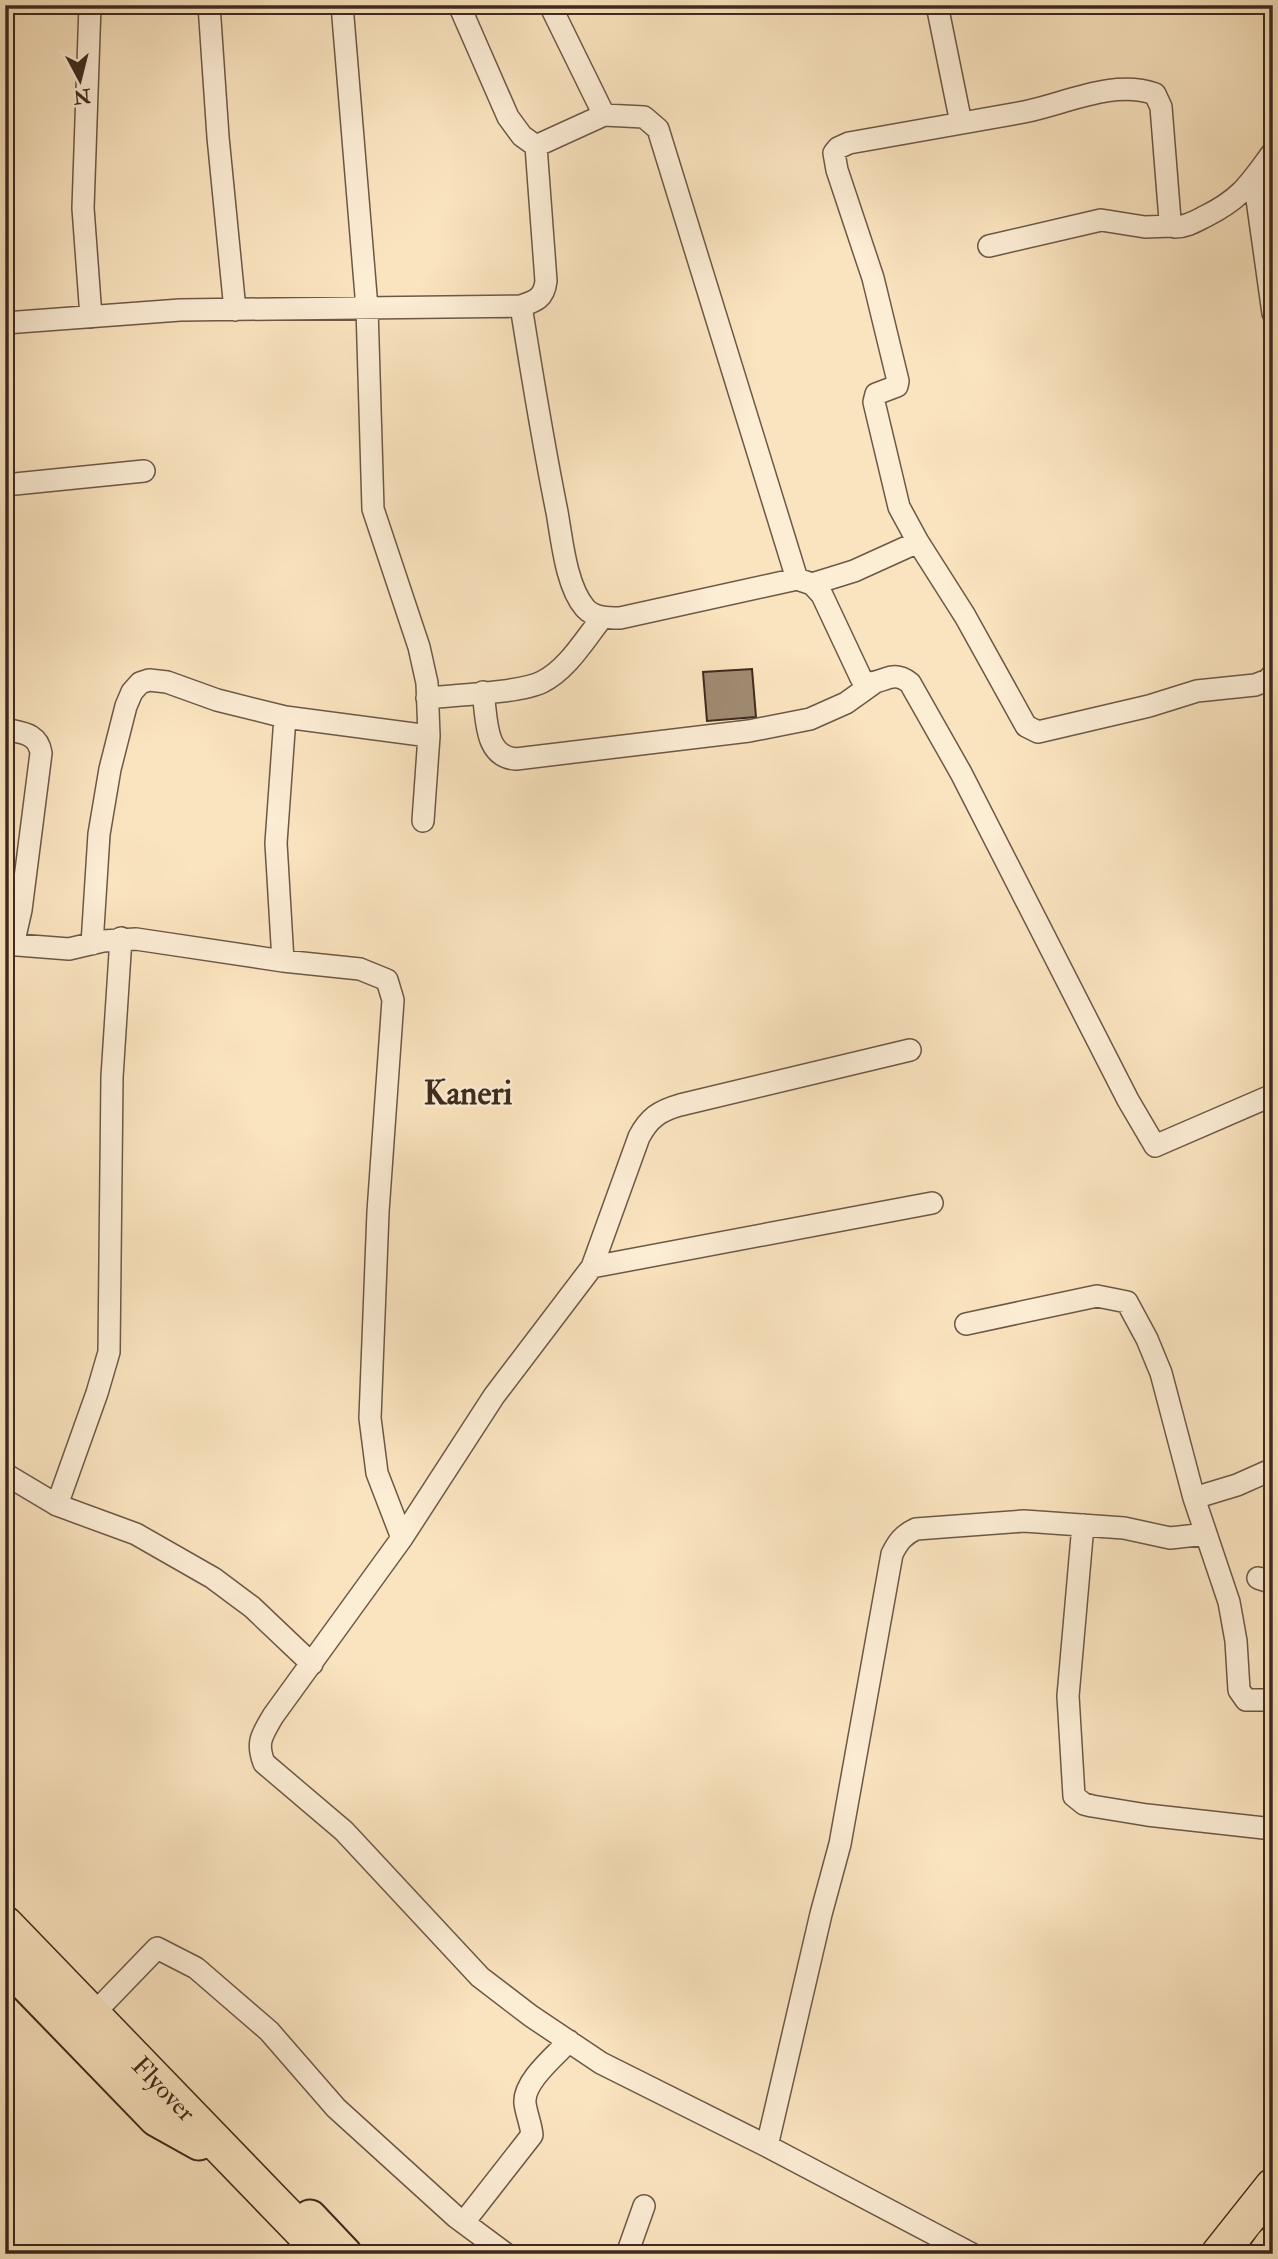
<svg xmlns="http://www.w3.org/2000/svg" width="1278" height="2259" font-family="'IM FELL Double Pica',serif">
<rect width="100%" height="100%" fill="#fae4bf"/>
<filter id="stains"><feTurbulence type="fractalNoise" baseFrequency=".00286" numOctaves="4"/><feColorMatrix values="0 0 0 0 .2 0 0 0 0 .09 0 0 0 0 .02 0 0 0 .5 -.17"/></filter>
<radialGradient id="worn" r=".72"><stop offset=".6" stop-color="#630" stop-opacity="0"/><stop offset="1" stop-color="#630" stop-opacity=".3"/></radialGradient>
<path fill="#a08b72" stroke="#3e2a1e" stroke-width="2" d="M 752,669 L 756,717 L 707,721 L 703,672 Z"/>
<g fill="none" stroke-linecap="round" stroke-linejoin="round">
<g stroke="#6d5846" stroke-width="24">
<path id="minor" d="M 90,5 L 83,208 L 91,317
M 209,5 L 218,137 L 235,310
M 342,5 L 367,308 L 373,509 L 419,647 L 427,683 L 429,736 L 423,821
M 459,5 L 508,117 L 522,136 L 536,146
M 550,5 L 604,115 L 644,117 L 658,129 L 797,579 L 812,584 L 822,595 L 861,678 L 867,683 C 885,683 892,669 910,683 L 961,773 L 1128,1100 L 1155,1146 L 1273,1095
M 937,5 L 961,123
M 604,115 L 536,146 L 546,281 C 544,298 536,301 521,306 C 532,375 543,443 557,512 C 562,540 566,586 585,608 C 594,618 607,618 620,618 L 797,579
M 1254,178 L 1273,313
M 989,246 L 1101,220 L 1145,227 L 1172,226
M 5,323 L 180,310 L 521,306
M 5,485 L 144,471
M 918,542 L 899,507 L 874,402 L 876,394 L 897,386 L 898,381 L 873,278 L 837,170 L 834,153 L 838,148 L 849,143 C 907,133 965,123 1024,112 C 1065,104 1113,79 1155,94 L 1161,107 L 1170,220 L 1175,227 C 1187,227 1196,221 1206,216 C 1242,198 1250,183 1273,152
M 812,584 L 854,571 L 918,542 L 965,616 L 1026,726 L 1038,732 L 1149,706 L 1197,691 L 1255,685 L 1268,680 L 1273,674
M 483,692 C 487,718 484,757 516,759 L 749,731 L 810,719 L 846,703 L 874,683
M 427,698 C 454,695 520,693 542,682 C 567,670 585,639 602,618
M 5,729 C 22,733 38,733 41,753 L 21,910 L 13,945
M 5,944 L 69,949 L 103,941 L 136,939 L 283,961 L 360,969 L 387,980 L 393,1000 L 378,1212 L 370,1418 L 377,1473 L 402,1538 L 273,1716 C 262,1735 256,1742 264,1763 L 344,1831 L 480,1977 L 531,2016 L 601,2063 L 767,2146 L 972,2254
M 92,944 L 99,834 L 110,769 L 126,706 L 132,692 L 140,683 L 149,680 L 167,682 L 217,700 L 285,717 L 429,736
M 283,961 L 276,843 L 285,717
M 592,1267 L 932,1203
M 966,1324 L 1097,1296 L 1127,1302 L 1147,1339 L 1161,1373 L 1194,1498 L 1229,1602 L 1236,1641 L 1239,1690 L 1246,1700 L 1273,1700
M 5,1474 L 57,1505 L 136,1534 L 213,1578 L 252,1607 L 312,1664
M 1194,1498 L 1237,1485 L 1273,1469
M 57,1505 L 97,1393 L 109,1352 L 112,1077 L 121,938
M 1083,1525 L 1068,1696 L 1074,1796 L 1084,1804 L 1092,1806 L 1147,1815 L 1273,1829
M 402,1538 L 494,1396 L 592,1267 L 639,1137 C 649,1118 659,1111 680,1105 L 910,1050
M 1258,1578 L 1273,1583
M 102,2005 L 157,1948 L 196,1968 L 269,2031 L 336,2108 L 456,2217 L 506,2254
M 767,2146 L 821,1914 L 840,1844 L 892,1554 C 898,1542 903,1535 916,1529 L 1024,1521 L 1124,1528 L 1170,1538 L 1206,1534
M 464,2222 L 532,2135 C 531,2124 526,2113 525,2103 C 523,2082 555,2056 569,2041
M 627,2254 L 644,2206"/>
</g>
<g stroke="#3e2a1e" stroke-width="37">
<path id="primary" d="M 5,1963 L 156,2119 L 199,2143
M 310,2217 L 345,2254"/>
</g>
<g stroke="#3e2a1e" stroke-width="38">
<g id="trunk">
<path id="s1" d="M 5,1924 L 324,2254"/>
<path d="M 1219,2254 L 1273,2186"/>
<path d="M 1266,2254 L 1273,2244"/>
</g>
</g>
<use href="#minor" stroke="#fcedd5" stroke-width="21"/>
<use href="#primary" stroke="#fae4bf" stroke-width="33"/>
<use href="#trunk" stroke="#fae4bf" stroke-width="35"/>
</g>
<g text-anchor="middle" stroke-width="5" stroke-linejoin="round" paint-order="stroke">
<g font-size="26" fill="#3e2a1e" stroke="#fcedd5">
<text dy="9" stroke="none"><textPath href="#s1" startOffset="229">Flyover</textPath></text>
</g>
<g font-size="33" font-weight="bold" fill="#3e2a1e" stroke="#fcedd5">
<text x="468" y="1104">Kaneri</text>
</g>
</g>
<rect width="1278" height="2259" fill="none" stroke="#fae4bf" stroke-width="28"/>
<rect x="7" y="7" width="1264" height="2245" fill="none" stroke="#3e2a1e" stroke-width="3.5"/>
<rect x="14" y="14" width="1250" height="2231" fill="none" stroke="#3e2a1e" stroke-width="2"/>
<g transform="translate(80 80) rotate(173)" stroke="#fcedd5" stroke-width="5" paint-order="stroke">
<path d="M0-5L12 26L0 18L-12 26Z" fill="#3e2a1e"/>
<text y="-10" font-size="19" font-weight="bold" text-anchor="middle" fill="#3e2a1e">N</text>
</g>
<rect width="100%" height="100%" filter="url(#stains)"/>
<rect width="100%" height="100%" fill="url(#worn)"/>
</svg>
